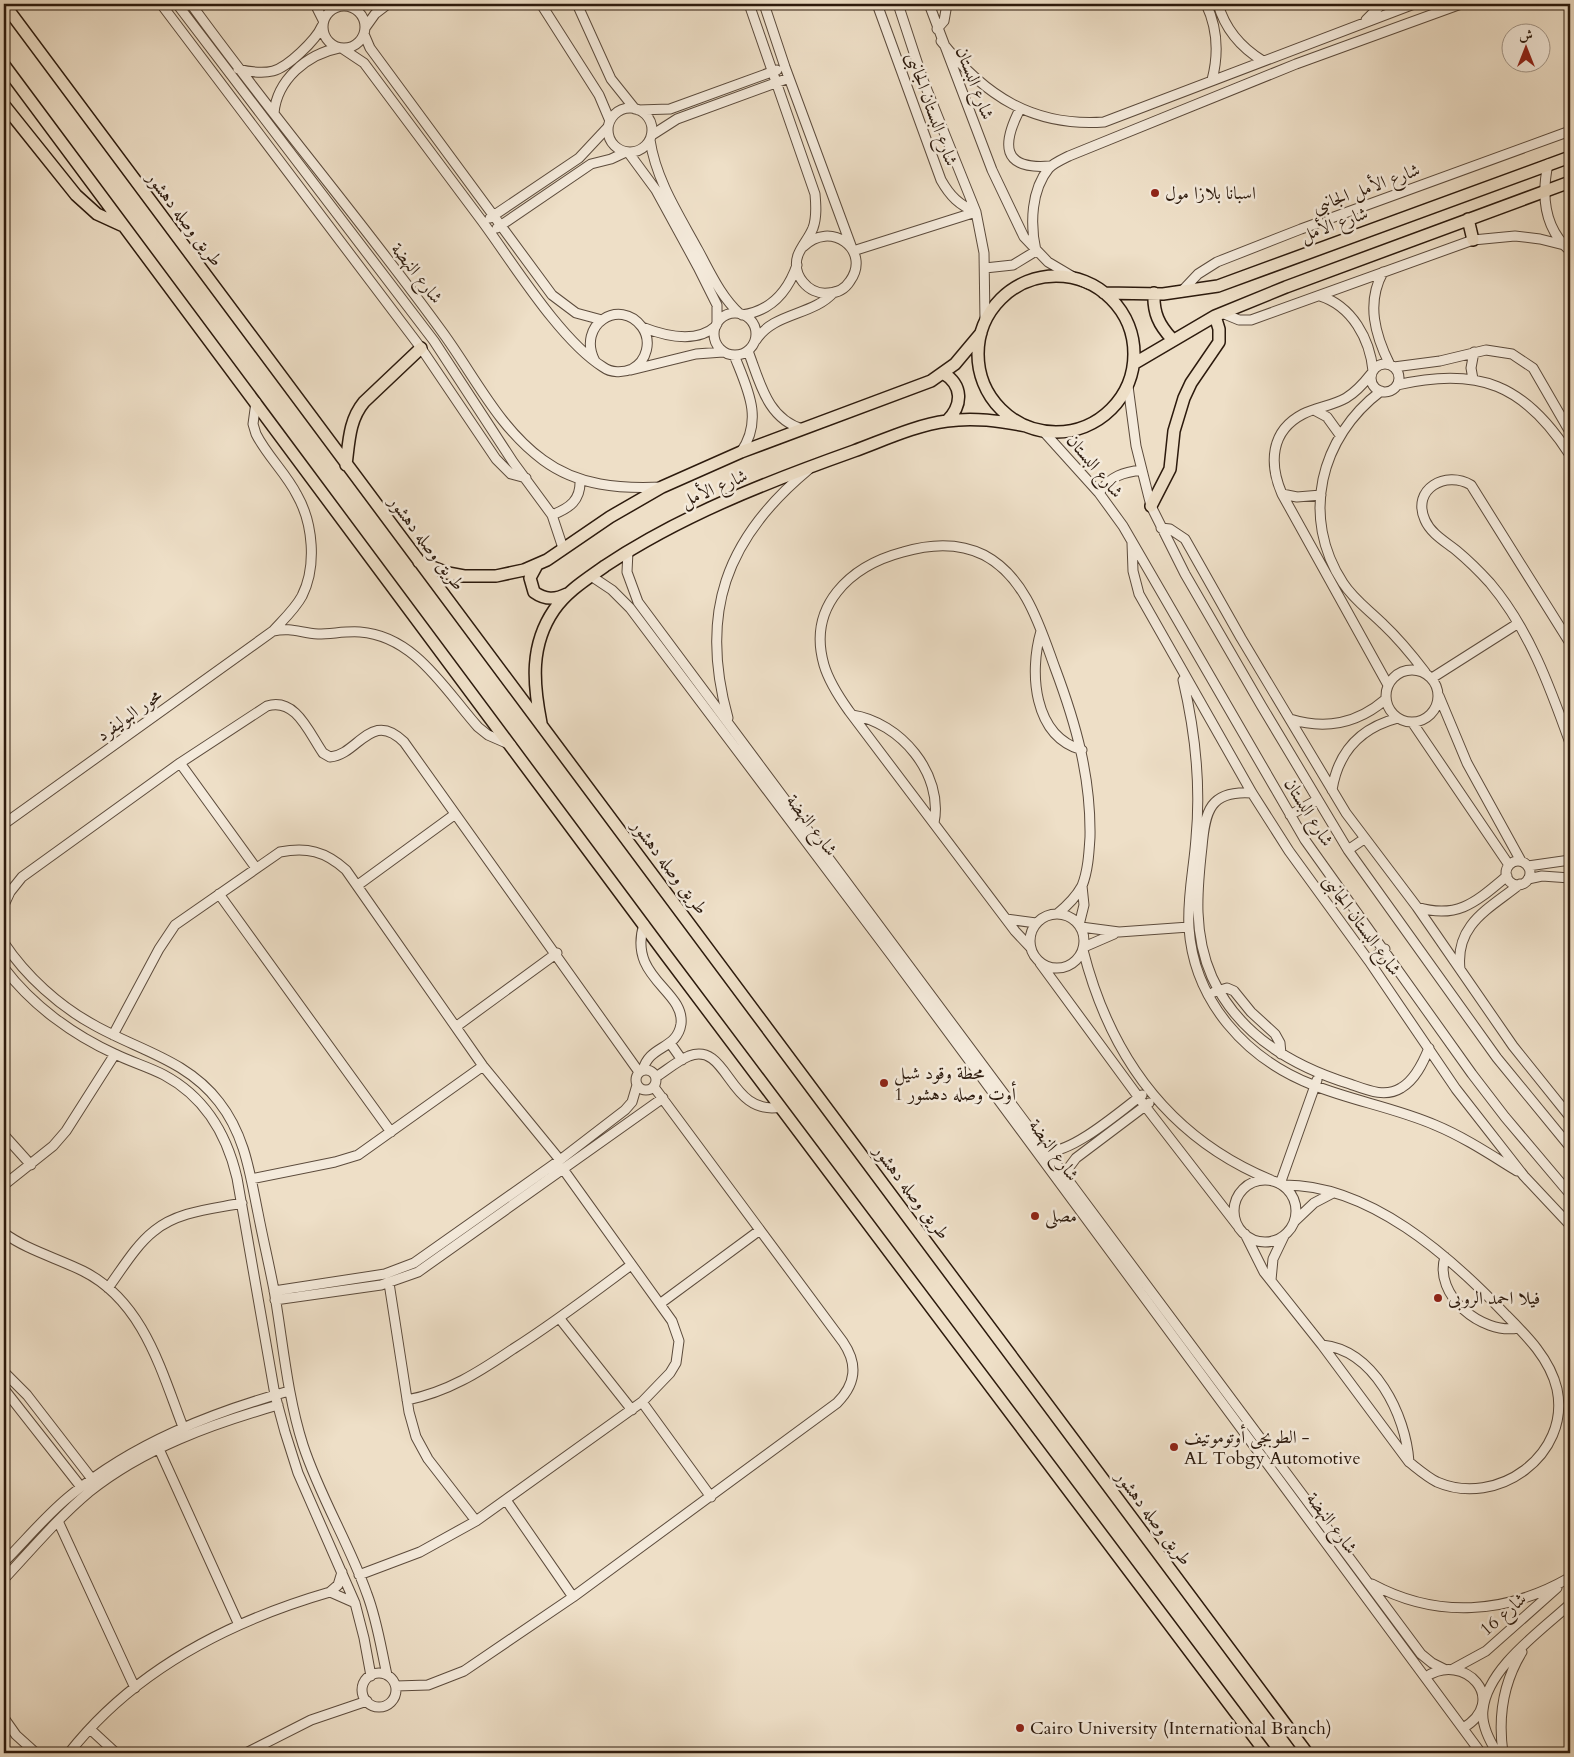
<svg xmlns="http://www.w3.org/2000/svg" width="1574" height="1757" font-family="Cardo,Amiri,serif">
<rect width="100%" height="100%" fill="#eedfc7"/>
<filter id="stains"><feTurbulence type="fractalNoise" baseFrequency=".004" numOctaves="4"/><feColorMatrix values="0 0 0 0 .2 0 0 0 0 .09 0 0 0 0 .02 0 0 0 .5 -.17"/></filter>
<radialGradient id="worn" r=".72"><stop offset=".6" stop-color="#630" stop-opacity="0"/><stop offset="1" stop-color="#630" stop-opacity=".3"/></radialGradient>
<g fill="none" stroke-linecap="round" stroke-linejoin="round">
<g stroke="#5c4b3c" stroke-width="11">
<path id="minor" d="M 161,4 L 421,348 L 496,459 L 511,474 L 526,478
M 177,4 L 434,341 L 513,462 L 552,515 L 563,548
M 191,4 C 272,116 362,221 443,333 C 475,377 499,428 543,460 C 578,486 620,489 662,487
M 315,4 L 323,20
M 541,4 L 599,95 L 610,121
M 577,4 L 611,79 L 635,109
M 749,4 L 815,194 C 816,205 817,217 813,228 C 809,238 802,245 798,255 C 791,274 808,295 828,293 C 837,293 845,289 850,281 C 872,250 830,219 803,247
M 764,4 L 785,67 L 853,251 L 976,212
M 877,4 L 941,180 C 950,196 959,205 976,212
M 898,4 L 923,80 L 976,212 L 984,253 L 985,321
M 929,4 L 992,170 L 1024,237 L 1048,262 L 1075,278 L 1088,284
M 1089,4 L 1096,4
M 1206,4 C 1218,29 1219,53 1212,80
M 1218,4 C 1225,29 1240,47 1263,61
M323 27a21 21 0 1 1 42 0a21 21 0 1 1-42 0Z
M 1366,20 L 1382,4
M 365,28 L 375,14 L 388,4
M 937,29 L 944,21 L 947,4
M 364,34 L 370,48 L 552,295 L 576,313 L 602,320
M 941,41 C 985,96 1033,127 1104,122 L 1414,4
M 343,49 L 364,63 C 403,116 443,168 482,221 C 513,263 560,340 603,367 C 611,373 623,373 632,369 C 647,361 652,341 642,327 C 620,297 576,325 595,361
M 238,69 C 250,72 261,74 273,71 C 288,67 316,40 322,26
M608 130a22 22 0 1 1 44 0a22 22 0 1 1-44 0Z
M 1020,109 C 1002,144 1001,170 1050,166
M 638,110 L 670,109 L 777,70
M 274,113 C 277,80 307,54 339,48
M 652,135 L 677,119 L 789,78
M 650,140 C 656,180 679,215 698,250 C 710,272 721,297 740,314
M 628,152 L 656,190 L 698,267 L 717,305 L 717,324
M 1548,164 C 1541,197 1544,228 1570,251
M 490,218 L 579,158 L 608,127
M 497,228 L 591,164 L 611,159 L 626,152
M 985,268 L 1013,265 L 1036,251 C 1030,224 1031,190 1049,168 C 1054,163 1063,159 1069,156 L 1296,64 L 1461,4
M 1383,272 C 1366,303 1375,335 1390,365
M 1181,292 L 1198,274 L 1217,262 L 1301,229 L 1570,131
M 1320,296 C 1352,306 1370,339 1373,371
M 1222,313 L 1239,320 L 1251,320 L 1473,240 L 1515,236 L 1540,239 L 1564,245
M714 334a21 21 0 1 1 42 0a21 21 0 1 1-42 0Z
M 742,315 C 771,311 788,291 797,265
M 642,327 C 665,336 696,344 716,326
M 756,340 C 774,312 813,316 834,292
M 748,351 C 760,382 767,419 803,429
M 734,355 C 747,388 764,419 741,452
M1371 378a14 14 0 1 1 28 0a14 14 0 1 1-28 0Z
M 1394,367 L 1440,361 L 1486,350 L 1512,354 L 1533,368 L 1570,432
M 631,370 L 696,354 L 723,352
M 1371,374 C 1364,383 1356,392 1346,398 C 1332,406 1317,407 1303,414 C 1270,431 1269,464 1282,494 L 1388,685
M 1473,379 L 1471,368 L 1474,352
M 1397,385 C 1479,366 1525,385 1570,455
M 1128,386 L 1136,446 L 1151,506 L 1185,574 L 1261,705 L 1348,850 L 1497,1058 L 1570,1147
M 1381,391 C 1320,437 1300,517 1343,583 C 1354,600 1369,610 1383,624 C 1399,639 1412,655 1425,672
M 1314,410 L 1327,417 L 1340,435
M 1044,432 L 1099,493 L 1123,526 L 1305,840 L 1472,1074 L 1505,1117 L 1570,1194
M 1099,493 C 1110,476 1124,472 1142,470
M 1282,494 L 1297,497 L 1321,495
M 552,515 C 570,508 581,500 580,480
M 1161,528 L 1170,529 L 1185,539 L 1241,638 L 1346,813 L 1417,907 L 1513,1046 L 1570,1117
M 1132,543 L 1133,571 L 1139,594 L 1252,793 L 1289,851 L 1369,961 L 1456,1089 L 1524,1176 L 1570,1225
M 628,551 L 627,572 L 638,602 L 1421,1654 L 1432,1663 L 1444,1669
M 591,576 L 612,590 L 630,608 L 892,956 L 1481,1753
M 273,631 C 292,627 300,633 318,634 C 332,634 345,631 360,632 C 415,636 445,690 478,727 L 488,735 L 511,745
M 1041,631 C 1029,672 1033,736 1082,750
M 1570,643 L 1471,485 C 1446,470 1411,489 1425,520 C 1431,534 1446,542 1457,551 C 1469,561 1480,572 1490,583 C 1529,629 1550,687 1570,743
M1386 696a26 26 0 1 1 52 0a26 26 0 1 1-52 0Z
M 1432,678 L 1517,624
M 1183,680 C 1195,731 1201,785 1196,838 C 1194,868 1187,897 1189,928 C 1194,1001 1246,1059 1313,1085 C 1353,1101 1396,1108 1435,1125 C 1464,1137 1491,1155 1517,1171
M 1439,696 L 1467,763 L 1521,861
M 852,715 C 900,722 944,774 934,823
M 728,718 C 699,614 725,539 808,470
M 1290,719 C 1326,730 1357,724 1386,699
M 1412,722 L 1509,865
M 180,763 L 256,868
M 1332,790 C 1338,752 1360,728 1398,718
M 1252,793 C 1210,790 1205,811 1202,847 C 1197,891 1193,934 1212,977 C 1238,1034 1292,1066 1350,1084 C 1367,1090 1385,1098 1401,1088 C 1415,1080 1423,1063 1429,1048
M 1290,815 L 1317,800
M 4,824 L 273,631 C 283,620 295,609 302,596 C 317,566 313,523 297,495 C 286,473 267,456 256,434 L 253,424 L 256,402
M 1348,850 L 1364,839
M1506 873a12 12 0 1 1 24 0a12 12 0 1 1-24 0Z
M 1528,866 L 1570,860
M 1528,879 L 1542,876 L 1570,878
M 358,885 L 454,815
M 219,894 L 391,1132
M 4,905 L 10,892 L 22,877 L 180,763 L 267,706 C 296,697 309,733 323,753 L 330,757 C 358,755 371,709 404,742 L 639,1072
M 1417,907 C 1458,920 1477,901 1507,876
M1030 941a27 27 0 1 1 54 0a27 27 0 1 1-54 0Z
M 1006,919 L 1036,923
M 1079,925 L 1084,905 L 1082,886
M 1081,927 L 1119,932 L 1189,927
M 4,943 C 26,976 59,1006 94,1025 C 138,1050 187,1060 219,1102 C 245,1135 250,1174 258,1213 C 263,1239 269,1264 274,1290 C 283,1342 287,1395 303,1445 C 320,1497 349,1543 367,1594 C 377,1620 381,1648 387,1675
M 1030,947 L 1015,931 L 849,711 C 839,697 829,682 824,665 C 807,606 850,566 903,552 C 930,544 958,542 984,555 C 1026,577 1040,627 1055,668 C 1076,724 1091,777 1090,837 C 1089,853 1088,871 1082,886 C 1076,897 1067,906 1057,914
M 1084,947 L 1114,934
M 1083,950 C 1110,1056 1169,1138 1271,1180
M 1369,961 L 1385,949
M 1040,963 L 1145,1106 L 1237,1225
M 4,968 C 32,1005 73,1035 115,1054 C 131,1062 149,1067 164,1075 C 205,1097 227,1135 237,1178 L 275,1395 L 285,1432 L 298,1473 L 355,1603 L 364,1638 L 371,1676
M 1460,969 C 1455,924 1489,909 1520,884
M 1214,992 L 1227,988 L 1234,991 L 1251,1012 L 1275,1034 L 1280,1043 L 1281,1054
M 457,1026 L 557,953
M 113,1035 L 159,949 L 175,925 L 280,852 C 307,847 325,851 346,870 L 483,1066 L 560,1160
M 670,1043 L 682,1060
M636 1080a10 10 0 1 1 20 0a10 10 0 1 1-20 0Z
M 643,1070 C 649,1045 677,1050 681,1024 C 685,990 627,978 644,924
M 656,1077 C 667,1070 677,1061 689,1056 C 729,1041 728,1117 781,1107
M 4,1135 L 31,1165
M 1047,1152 C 1075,1151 1119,1112 1142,1095
M 1061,1178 L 1076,1158 L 1149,1103
M 251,1179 L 335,1162 L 358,1155 L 483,1066
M1234 1211a31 31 0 1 1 62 0a31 31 0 1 1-62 0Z
M 1280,1184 L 1317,1080
M 4,1185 L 53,1146 L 66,1131 L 115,1054
M 1295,1221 L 1314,1203 L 1333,1193
M 4,1233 C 27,1250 57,1258 83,1271 C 143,1301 161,1370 183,1427
M 1245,1234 L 1264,1272 L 1322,1345 L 1409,1462 C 1418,1469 1427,1477 1437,1482 C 1497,1508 1571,1455 1557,1389 C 1550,1359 1527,1336 1506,1315 C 1450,1256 1369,1184 1283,1185
M 1445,1257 C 1433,1295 1482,1335 1518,1328
M 1271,1280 L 1273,1259 L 1284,1236
M 389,1283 L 409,1412 L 416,1437 L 428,1459 L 476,1521
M 108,1288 C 122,1269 136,1245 154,1231 C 178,1211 213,1209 242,1203
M 274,1291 L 385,1274 L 414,1263 L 560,1160 L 625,1110 L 632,1102 L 637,1085
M 275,1300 L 381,1285 L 418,1272 L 663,1098
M 661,1303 L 760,1230
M 560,1319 L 632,1410
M 1322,1345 C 1374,1350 1406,1415 1409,1462
M 4,1372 L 27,1395 L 92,1479
M 4,1389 L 81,1487
M 407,1400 C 448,1392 479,1372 513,1349 C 554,1323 592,1294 631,1265
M 642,1402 L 711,1497
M 159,1449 L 239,1625
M 506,1500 L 573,1597
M 58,1521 L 135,1688
M 4,1562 C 26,1540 46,1515 71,1495 C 134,1443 211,1413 289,1391
M 359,1575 L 420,1552 L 476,1521 L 642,1402 L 670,1373 L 676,1363 L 679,1341 L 672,1321 L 563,1169
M 4,1579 C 32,1549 58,1518 89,1492 C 144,1448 212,1424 278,1405
M 1372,1584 C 1437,1619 1506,1614 1569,1578
M 330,1592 L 355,1603
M 1453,1669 L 1486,1651 L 1557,1588
M362 1690a17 17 0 1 1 34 0a17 17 0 1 1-34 0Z
M 1426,1677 C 1464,1651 1510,1700 1463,1728
M 396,1686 L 428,1685 L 464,1671 L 573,1597 L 837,1403 C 856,1384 858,1364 843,1342 L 654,1087
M 4,1718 L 16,1735 L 36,1753
M 90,1729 L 116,1753
M 69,1753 C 134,1670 230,1621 330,1592 L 338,1585 L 342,1572
M 246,1753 L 311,1720 L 367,1701
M 1497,1753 C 1490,1741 1481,1725 1483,1710 C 1487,1668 1541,1631 1570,1604
M 1503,1753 C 1498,1718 1503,1683 1522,1652"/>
</g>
<g stroke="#2c1a0d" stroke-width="14">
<path id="major" d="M 4,4 L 1307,1753
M 4,65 L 666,955 L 1266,1753
M 4,105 L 76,195 L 97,214 L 121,225
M 1468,219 L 1473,240
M978 354a78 78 0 1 1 156 0a78 78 0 1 1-156 0Z
M 1104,293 L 1163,294 L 1218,286 L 1570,157
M 1154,293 C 1153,313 1159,325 1172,339
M 1135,363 L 1215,316 L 1286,287 L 1570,182
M 943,373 C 963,385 963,405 947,421
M 346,465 C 349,442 349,420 364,402 L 421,348
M 1151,506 L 1170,469 L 1174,431 L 1184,398 L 1191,383 L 1219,342 L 1219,329 L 1215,316
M 419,562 L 448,573 L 464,576 L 496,576 L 524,570 L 547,560 L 610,517 L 662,487 L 741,452 L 931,381 L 955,364 L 981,333
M 537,565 L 530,578 L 534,592 C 545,600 555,600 567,594
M 541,723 C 533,683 530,645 554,610 C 567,591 587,579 605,566 C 682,515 767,482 854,451 C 884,440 916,425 947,421 C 974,417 1000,421 1026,426"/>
</g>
<use href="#minor" stroke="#f4eadb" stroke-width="9"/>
<use href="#major" stroke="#eedfc7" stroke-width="11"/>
</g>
<g fill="#8f2418" stroke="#f4eadb" stroke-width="2">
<circle cx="1155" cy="193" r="5"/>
<circle cx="884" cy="1083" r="5"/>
<circle cx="1035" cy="1216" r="5"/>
<circle cx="1438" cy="1298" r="5"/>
<circle cx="1174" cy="1447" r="5"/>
<circle cx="1020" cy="1728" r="5"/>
</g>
<g text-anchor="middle" stroke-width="5" stroke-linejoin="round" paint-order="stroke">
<g font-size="18" fill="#2c1a0d" stroke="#f4eadb">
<text transform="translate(975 83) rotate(69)" y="6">شارع البستان</text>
<text transform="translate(932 109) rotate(70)" y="6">شارع البستان الجانبى</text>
<text transform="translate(1366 188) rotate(-20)" y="6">شارع الأمل الجانبي</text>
<text transform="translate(185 219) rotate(53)" y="6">طريق وصله دهشور</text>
<text transform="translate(1334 224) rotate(-20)" y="6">شارع الأمل</text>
<text transform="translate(417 273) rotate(52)" y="6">شارع النهضة</text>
<text transform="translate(1095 466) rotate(50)" y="6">شارع البستان</text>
<text transform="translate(714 488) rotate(-23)" y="6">شارع الأمل</text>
<text transform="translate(427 543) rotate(53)" y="6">طريق وصله دهشور</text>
<text transform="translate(129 715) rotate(-36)" y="6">محور البوليفرد</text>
<text transform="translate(1309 812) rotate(58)" y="6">شارع البستان</text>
<text transform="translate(812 825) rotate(53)" y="6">شارع النهضة</text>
<text transform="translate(670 867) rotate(53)" y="6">طريق وصله دهشور</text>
<text transform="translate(1362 925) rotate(54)" y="6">شارع البستان الجانبى</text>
<text transform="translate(1054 1150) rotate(54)" y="6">شارع النهضة</text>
<text transform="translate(912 1192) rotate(53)" y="6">طريق وصله دهشور</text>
<text transform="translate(1154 1518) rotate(53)" y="6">طريق وصله دهشور</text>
<text transform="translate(1332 1523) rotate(53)" y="6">شارع النهضة</text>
<text transform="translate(1503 1614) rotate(-41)" y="6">شارع 16</text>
</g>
<g font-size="18" fill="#2c1a0d" stroke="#f4eadb" text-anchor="start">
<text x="1165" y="199">اسبانا بلازا مول</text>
<text x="894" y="1079">محطة وقود شيل<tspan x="894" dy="21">أوت وصله دهشور 1</tspan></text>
<text x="1045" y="1222">مصلى</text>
<text x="1448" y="1304">فيلا احمد الروبى</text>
<text x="1184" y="1443">الطوبجى أوتوموتيف -<tspan x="1184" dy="21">AL Tobgy Automotive</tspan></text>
<text x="1030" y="1734">Cairo University (International Branch)</text>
</g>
</g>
<rect width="1574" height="1757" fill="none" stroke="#eedfc7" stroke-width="20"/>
<rect x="5" y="5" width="1564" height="1747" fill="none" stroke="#2c1a0d" stroke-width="2.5"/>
<rect x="10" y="10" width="1554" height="1737" fill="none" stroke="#2c1a0d"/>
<g transform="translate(1526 48)"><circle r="24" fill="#f4eadb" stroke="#a49789"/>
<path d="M0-4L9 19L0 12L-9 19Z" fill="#8f2418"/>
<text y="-8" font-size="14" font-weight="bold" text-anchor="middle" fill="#2c1a0d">ش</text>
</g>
<rect width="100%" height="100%" filter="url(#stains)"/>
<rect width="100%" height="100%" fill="url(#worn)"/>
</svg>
